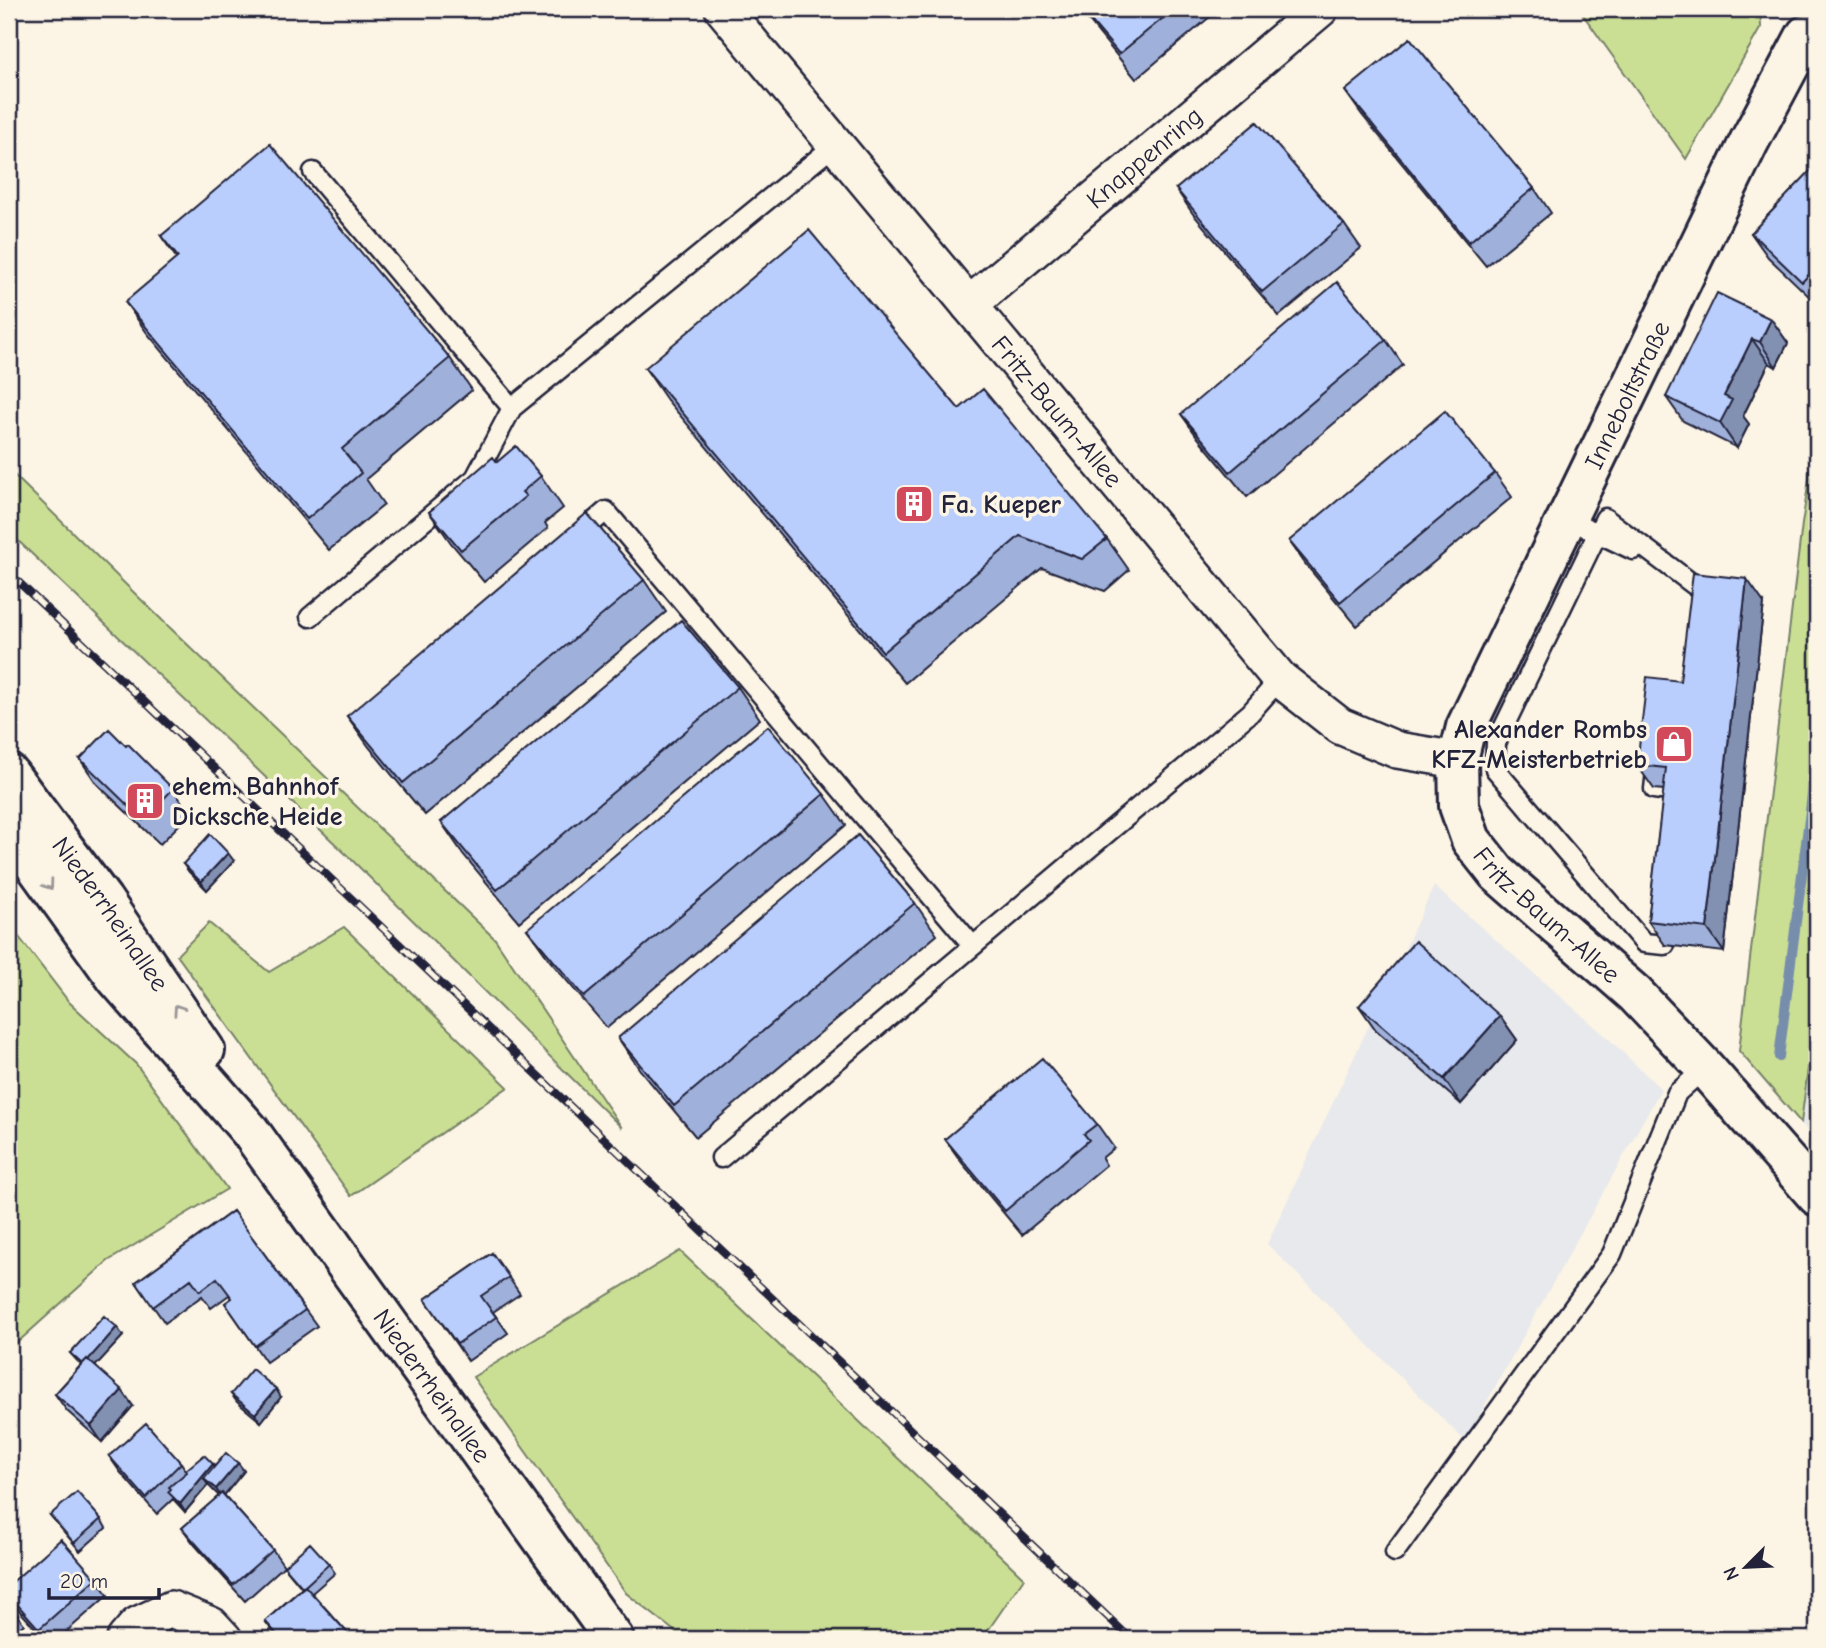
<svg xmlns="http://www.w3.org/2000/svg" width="1826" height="1648" font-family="'Comic Neue',sans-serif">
<rect width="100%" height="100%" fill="#fcf5e5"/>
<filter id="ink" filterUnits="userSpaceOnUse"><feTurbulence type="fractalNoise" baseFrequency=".0143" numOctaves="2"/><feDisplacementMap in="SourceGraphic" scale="14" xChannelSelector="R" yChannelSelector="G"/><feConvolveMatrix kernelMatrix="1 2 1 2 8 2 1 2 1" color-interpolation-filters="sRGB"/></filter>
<g filter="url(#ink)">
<path fill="#e8e9ec" d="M 1434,886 L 1608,1038 L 1661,1089 L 1465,1441 L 1267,1244 Z
M 1817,999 L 1817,1142 L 1801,1123 Z"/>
<path fill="#cbdf94" stroke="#768068" stroke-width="2" d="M 1579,9 L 1760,9 L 1761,27 L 1686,159 Z
M 1817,428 L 1817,999 L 1801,1123 L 1739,1051 L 1802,524 Z
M 9,470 L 164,622 L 495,939 L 622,1128 L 350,858 L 9,532 Z
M 209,923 L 269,972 L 344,927 L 508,1087 L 351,1196 L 177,955 Z
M 9,924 L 69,1002 L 136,1064 L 227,1189 L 108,1261 L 9,1350 Z
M 680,1251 L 1024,1578 L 982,1639 L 680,1639 L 673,1630 L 626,1593 L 473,1377 Z"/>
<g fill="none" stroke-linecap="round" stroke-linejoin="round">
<path stroke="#768dac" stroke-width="10" d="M 1779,1057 L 1817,755"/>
<g stroke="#22223b" stroke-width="23">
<path id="lane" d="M 313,172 L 512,408
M 1605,518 L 1710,597 L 1697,706 L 1664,701 L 1654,789 L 1683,793 L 1665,945 L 1644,943 L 1495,769 L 1496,743 Z
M 1568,519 L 1633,550
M 576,537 L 606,511 L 973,946
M 310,617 L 475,478 L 512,408 L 836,144
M 721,1158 L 1250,713 L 1280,679
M 1395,1552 L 1612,1254 L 1677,1093 L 1705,1068"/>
</g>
<g stroke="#22223b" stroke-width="40">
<g id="street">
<path id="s1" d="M 723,9 L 1280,679 L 1340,726 L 1397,750 L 1458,760"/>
<path id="s2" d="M 969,305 L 1320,9"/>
<path d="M 125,1639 L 137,1625 L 171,1609 L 211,1625 L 224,1639"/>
</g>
</g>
<g stroke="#22223b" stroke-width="44">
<g id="secondary">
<path id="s3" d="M 1806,35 L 1749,142 L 1466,727 L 1458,760 L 1459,806 L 1471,840 L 1497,873 L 1635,994 L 1705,1068 L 1817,1196"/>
<path id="s4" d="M 9,774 L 103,900 L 205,1050"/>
<path id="s5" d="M 9,829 L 116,978 L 250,1131 L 614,1639"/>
</g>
</g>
<use href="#lane" stroke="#fcf5e5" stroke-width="18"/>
<use href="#street" stroke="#fcf5e5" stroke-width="35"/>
<use href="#secondary" stroke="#fcf5e5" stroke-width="38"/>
<g stroke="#22223b" stroke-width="8">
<path id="rail" d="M 9,573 L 1131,1639"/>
</g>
<use href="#rail" stroke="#fcf5e5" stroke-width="5" stroke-dasharray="16" stroke-linecap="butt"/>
</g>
<path fill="#9fb1da" stroke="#22223b" stroke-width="2" d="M 1079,9 L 1205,9 L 1211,16 L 1136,79 Z
M 1606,9 L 1617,9 L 1610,14 Z
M 1345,91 L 1534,188 L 1551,213 L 1486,266 L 1362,115 Z
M 1817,164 L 1817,304 L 1768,257 L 1751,233 Z
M 1176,189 L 1344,224 L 1361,248 L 1279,316 L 1193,214 Z
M 161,236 L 450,358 L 472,390 L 366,479 L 384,505 L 329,550 L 147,333 L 125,302 L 177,259 Z
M 1771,319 L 1788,343 L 1776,367 L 1769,363 L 1743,416 L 1749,424 L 1737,448 L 1683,421 L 1666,397 Z
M 1386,340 L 1403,365 L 1247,497 L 1198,438 L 1181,414 Z
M 645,368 L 959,409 L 1107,539 L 1129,570 L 1105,591 L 1042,568 L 905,683 L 667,400 Z
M 497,462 L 541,476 L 563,508 L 545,523 L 548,528 L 484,582 L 451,543 L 429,512 Z
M 1495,473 L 1512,497 L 1357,626 L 1306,565 L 1289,541 Z
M 644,580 L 666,612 L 425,815 L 369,747 L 347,716 Z
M 1764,603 L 1724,952 L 1665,945 L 1648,921 L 1664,790 L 1654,789 L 1637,765 L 1680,681 Z
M 738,687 L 760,719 L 519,922 L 463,854 L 441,822 Z
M 80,759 L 173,789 L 190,814 L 160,844 L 97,784 Z
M 824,794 L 846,825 L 607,1028 L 550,961 L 527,929 Z
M 234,861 L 207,890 L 189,872 L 183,864 Z
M 915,903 L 937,935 L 696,1137 L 640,1070 L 618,1038 Z
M 1359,1006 L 1500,1016 L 1517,1040 L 1461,1104 L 1376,1030 Z
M 1097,1124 L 1114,1148 L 1102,1158 L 1106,1165 L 1022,1235 L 962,1163 L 945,1139 Z
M 233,1211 L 317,1326 L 266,1362 L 225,1303 L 232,1298 L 229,1295 L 211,1308 L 202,1296 L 165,1323 L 136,1282 Z
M 492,1253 L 520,1294 L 493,1312 L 508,1333 L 468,1361 L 425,1299 Z
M 123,1336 L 95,1366 L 133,1406 L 102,1442 L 67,1411 L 55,1394 L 81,1365 L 70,1353 Z
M 231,1394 L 281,1397 L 261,1422 L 237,1402 Z
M 109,1456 L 181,1463 L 186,1470 L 238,1463 L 244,1471 L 224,1495 L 273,1550 L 284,1566 L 329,1564 L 335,1573 L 312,1593 L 353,1639 L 278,1639 L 265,1621 L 302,1588 L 284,1566 L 245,1601 L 194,1544 L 182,1528 L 219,1496 L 208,1485 L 185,1512 L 173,1499 L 157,1514 L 120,1472 Z
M 50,1515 L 101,1519 L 106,1528 L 80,1551 Z
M 96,1579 L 108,1595 L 58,1639 L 45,1639 L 15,1606 L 9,1597 L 9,1585 Z
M 9,1605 L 24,1624 L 10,1636 L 13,1639 L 9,1639 Z"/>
<path fill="#8290b1" stroke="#22223b" stroke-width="2" d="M 1771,319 L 1788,343 L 1776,367 L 1760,342 Z
M 1752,339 L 1769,363 L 1743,416 L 1749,424 L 1737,448 L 1720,423 L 1724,396 Z
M 1747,579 L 1764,603 L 1724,952 L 1707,928 Z
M 228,853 L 234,861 L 207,890 L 201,882 Z
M 1500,1016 L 1517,1040 L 1461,1104 L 1444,1079 Z
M 117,1327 L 123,1336 L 89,1373 L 83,1365 Z
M 276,1389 L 281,1397 L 261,1422 L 255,1414 Z
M 122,1390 L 133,1406 L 102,1442 L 91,1426 Z
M 238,1463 L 244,1471 L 222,1498 L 216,1489 Z
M 213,1464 L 218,1473 L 204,1479 L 208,1485 L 185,1512 L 180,1504 Z"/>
<path fill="#b9cefd" stroke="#22223b" stroke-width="2" d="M 1081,9 L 1174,9 L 1119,54 Z
M 1410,38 L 1534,188 L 1469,242 L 1345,91 Z
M 1257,122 L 1344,224 L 1262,292 L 1176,189 Z
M 270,144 L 450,358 L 342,449 L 361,473 L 307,519 L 125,302 L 178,257 L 161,236 Z
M 1817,164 L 1817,266 L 1802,282 L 1751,233 Z
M 809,230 L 959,409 L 983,389 L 1107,539 L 1082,559 L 1020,536 L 883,652 L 645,368 Z
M 1337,282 L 1386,340 L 1230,472 L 1181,414 Z
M 1717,293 L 1771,319 L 1760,342 L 1752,339 L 1724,396 L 1732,400 L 1720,423 L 1666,397 Z
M 1445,411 L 1495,473 L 1340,602 L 1289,541 Z
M 516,446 L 541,476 L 522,492 L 526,496 L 461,550 L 429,512 L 493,457 L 497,462 Z
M 587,513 L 644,580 L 403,783 L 347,716 Z
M 1693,573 L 1747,579 L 1707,928 L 1648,921 L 1666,768 L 1637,765 L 1647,677 L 1680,681 Z
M 681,620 L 738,687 L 497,890 L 441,822 Z
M 768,726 L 824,794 L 584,997 L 527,929 Z
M 109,729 L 126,746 L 128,744 L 173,789 L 143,820 L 80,759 Z
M 210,834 L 228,853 L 201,882 L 183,864 Z
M 858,835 L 915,903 L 674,1106 L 618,1038 Z
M 1415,941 L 1500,1016 L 1444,1079 L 1359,1006 Z
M 1042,1058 L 1097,1124 L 1084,1134 L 1089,1140 L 1005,1211 L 945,1139 Z
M 233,1211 L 305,1310 L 255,1346 L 225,1303 L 232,1298 L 217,1278 L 200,1291 L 191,1279 L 153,1307 L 136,1282 Z
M 492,1253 L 509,1277 L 481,1296 L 496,1317 L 457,1344 L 425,1299 Z
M 104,1316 L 117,1327 L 88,1360 L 87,1359 L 82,1364 L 70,1353 Z
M 87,1359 L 122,1390 L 91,1426 L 55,1394 Z
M 252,1369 L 276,1389 L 255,1414 L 231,1394 Z
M 146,1423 L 181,1463 L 146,1498 L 109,1456 Z
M 226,1453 L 238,1463 L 216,1489 L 204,1479 Z
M 204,1455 L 213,1464 L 180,1504 L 168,1492 L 171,1489 L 169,1487 L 187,1472 L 186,1470 Z
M 77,1492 L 101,1519 L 74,1543 L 50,1515 Z
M 222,1493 L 273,1550 L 233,1585 L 182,1528 Z
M 61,1539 L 96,1579 L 39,1629 L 9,1595 L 9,1585 Z
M 310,1543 L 329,1564 L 303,1588 L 284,1566 Z
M 305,1586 L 353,1639 L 281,1639 L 265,1621 Z
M 9,1605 L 18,1615 L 9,1624 Z"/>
<defs><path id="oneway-chevron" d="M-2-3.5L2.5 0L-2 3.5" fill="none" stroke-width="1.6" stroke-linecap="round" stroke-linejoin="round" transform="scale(1.75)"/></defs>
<g stroke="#9a9698">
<use href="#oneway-chevron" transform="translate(49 885) rotate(54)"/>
<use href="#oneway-chevron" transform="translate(178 1009) rotate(-124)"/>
</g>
</g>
<defs>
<g id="building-square" transform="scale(2.0125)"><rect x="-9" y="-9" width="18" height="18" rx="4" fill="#d1495b" stroke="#fcf5e5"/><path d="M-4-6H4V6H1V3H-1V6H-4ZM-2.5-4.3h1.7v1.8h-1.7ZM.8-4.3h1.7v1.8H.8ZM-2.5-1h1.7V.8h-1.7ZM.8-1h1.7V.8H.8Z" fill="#fff"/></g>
<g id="shop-square" transform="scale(2.0125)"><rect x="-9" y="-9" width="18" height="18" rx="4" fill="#d1495b" stroke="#fcf5e5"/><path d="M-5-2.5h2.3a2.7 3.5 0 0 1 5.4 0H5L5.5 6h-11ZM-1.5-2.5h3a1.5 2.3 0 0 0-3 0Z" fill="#fff"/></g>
</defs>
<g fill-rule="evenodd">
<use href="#building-square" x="914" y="504"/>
<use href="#shop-square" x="1674" y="744"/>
<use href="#building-square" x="145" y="801"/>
</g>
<g text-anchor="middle" stroke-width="7" stroke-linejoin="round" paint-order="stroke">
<g font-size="26" fill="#22223b" stroke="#fcf5e5">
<text dy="9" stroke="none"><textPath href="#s2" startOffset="229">Knappenring</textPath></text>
<text transform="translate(1627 395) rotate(-64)" y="9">Inneboltstraße</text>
<text dy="9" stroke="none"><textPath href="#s1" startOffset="523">Fritz-Baum-Allee</textPath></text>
<text dy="9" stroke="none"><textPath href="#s3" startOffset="994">Fritz-Baum-Allee</textPath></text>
<text dy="9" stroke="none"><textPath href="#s4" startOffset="173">Niederrheinallee</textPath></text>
<text dy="9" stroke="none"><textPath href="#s5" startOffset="700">Niederrheinallee</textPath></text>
</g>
<g font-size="26" font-weight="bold" fill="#22223b" stroke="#fcf5e5" text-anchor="start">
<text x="941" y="513">Fa. Kueper</text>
<text x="1647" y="738" text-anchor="end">Alexander Rombs<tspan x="1647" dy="30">KFZ-Meisterbetrieb</tspan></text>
<text x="172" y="795">ehem. Bahnhof<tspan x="172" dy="30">Dicksche Heide</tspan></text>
</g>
</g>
<rect width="1826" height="1648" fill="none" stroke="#fcf5e5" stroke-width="35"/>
<rect x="18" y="18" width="1791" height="1613" fill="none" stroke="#22223b" stroke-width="2.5" filter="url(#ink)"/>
<g transform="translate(1746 1567) rotate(246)" stroke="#fcf5e5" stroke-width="5" paint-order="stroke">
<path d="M0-5L12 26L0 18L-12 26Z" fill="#22223b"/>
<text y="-10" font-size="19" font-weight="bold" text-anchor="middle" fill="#22223b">N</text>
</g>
<path d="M49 1588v10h110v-10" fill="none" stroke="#22223b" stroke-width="3.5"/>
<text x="60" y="1588" font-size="21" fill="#22223b" stroke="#fcf5e5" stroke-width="5" paint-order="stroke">20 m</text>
</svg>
